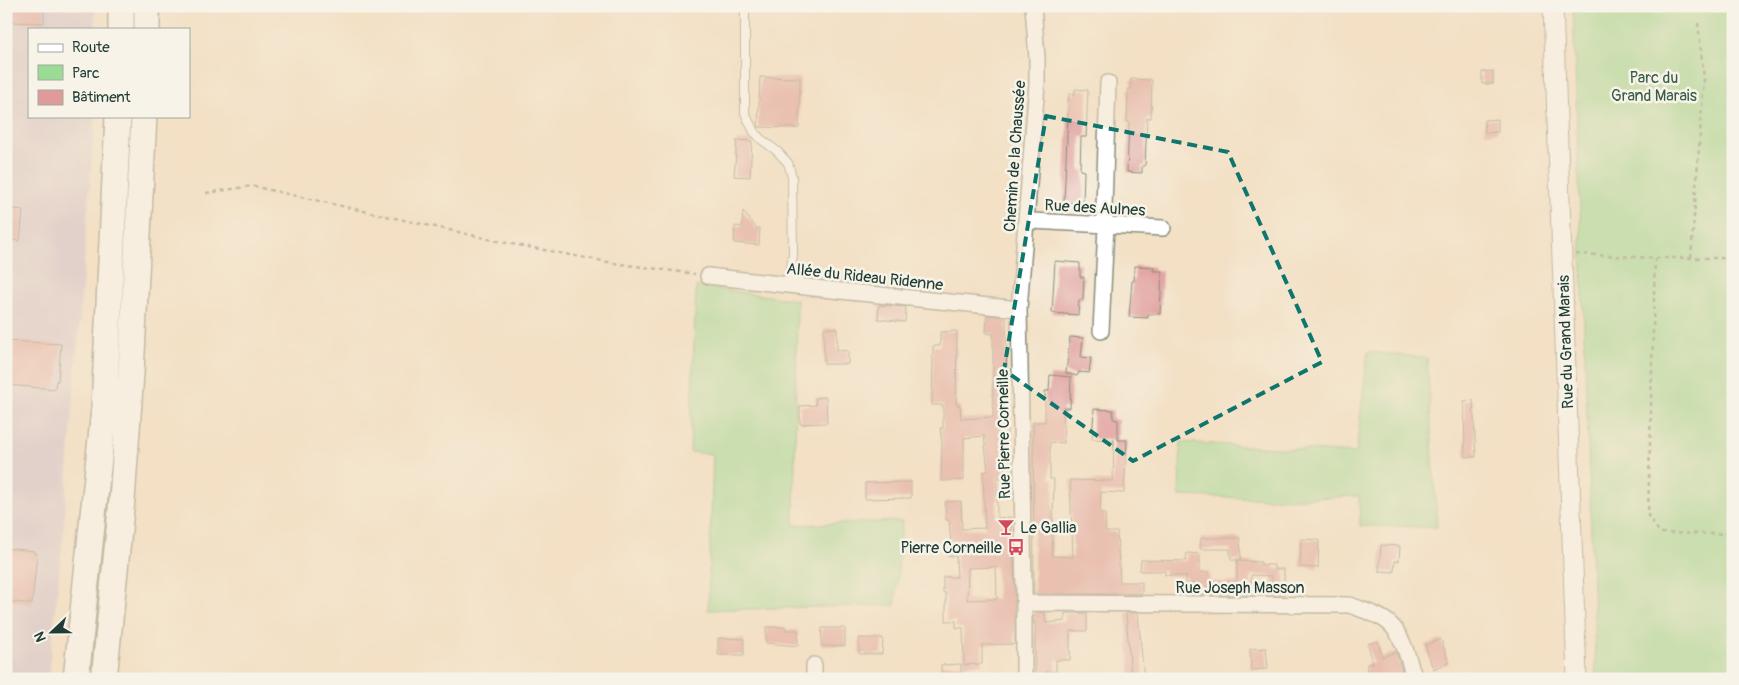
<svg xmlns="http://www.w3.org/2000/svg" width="1739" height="685" font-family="Pangolin,sans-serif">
<rect width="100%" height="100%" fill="#f7f3e8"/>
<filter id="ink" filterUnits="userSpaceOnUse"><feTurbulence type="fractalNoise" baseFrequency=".02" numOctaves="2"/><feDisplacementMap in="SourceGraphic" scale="10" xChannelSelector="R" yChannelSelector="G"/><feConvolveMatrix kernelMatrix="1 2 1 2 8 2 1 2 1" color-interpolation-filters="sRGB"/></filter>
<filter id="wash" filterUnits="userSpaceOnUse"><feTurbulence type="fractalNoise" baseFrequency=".0096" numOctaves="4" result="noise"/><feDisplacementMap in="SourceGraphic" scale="20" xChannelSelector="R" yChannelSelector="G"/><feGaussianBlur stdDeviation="1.12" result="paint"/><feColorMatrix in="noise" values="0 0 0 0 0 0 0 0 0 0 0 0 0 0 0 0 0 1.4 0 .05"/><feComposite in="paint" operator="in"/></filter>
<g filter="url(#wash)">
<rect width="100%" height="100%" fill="#f3e0c5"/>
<path fill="#cebed0" d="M 6,6 L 95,6 L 95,29 L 29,29 L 29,116 L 95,116 L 63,537 L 48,679 L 6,679 Z"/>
<path fill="#9adc94" stroke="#5c8c64" d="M 1573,6 L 1733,6 L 1733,679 L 1596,679 Z
M 696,286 L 797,300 L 794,525 L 902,521 L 895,605 L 708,610 L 713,454 L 690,452 Z
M 1368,352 L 1427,358 L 1437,527 L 1360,526 L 1359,496 L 1278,499 L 1179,496 L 1181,442 L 1356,453 Z"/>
<g id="blocks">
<path fill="#df9a99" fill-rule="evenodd" d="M 6,6 L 44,6 L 44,23 L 6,22 Z
M 1493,71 L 1493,84 L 1482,84 L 1482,72 Z
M 760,77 L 800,78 L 799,128 L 758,127 Z
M 1131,79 L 1152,80 L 1151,118 L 1147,118 L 1145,166 L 1142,166 L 1142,173 L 1127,172 L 1129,122 L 1127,122 L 1128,94 L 1128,89 L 1131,89 Z
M 1075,89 L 1088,90 L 1086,137 L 1081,137 L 1080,170 L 1084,171 L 1083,203 L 1064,202 L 1069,94 L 1075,94 Z
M 1498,119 L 1498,132 L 1485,133 L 1484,120 Z
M 737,140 L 752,141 L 750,177 L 734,176 Z
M 6,208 L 23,210 L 20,241 L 6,239 Z
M 743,211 L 756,228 L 760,228 L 759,245 L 734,243 L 735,226 L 742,227 Z
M 1055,261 L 1080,263 L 1080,277 L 1084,277 L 1083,300 L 1079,300 L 1078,315 L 1052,313 Z
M 1135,266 L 1154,267 L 1153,271 L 1162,271 L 1160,314 L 1148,314 L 1148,318 L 1129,317 L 1132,281 L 1134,281 Z
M 879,305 L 906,307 L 905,322 L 878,319 Z
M 987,315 L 1006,317 L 1007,455 L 1003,455 L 1005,478 L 997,478 L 997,518 L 1011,517 L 1015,585 L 1015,644 L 982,645 L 982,664 L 964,665 L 963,628 L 956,628 L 956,621 L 946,621 L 946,593 L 943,593 L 943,577 L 957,577 L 956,556 L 947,556 L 947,546 L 951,545 L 949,520 L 946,520 L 945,502 L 961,501 L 962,529 L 985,528 L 983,472 L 988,471 L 984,436 L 964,438 L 964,480 L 941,481 L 942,443 L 940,428 L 943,428 L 943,405 L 932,405 L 933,357 L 933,346 L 940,346 L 940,332 L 957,331 L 956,405 L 960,405 L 961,419 L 993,417 L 993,334 L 986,333 ZM 996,567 L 997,599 L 967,600 L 968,568 Z
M 824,328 L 837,328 L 837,350 L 848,351 L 848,364 L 824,364 Z
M 1070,337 L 1083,338 L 1081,357 L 1091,358 L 1089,373 L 1079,372 L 1077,376 L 1066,373 Z
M 7,341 L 61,344 L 58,381 L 56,381 L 55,389 L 6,385 Z
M 1050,375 L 1071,377 L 1070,408 L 1063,408 L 1064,443 L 1050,442 L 1050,479 L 1054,479 L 1052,556 L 1073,557 L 1070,480 L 1113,481 L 1114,440 L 1092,439 L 1094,409 L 1113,410 L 1113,419 L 1118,420 L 1118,440 L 1127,440 L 1124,493 L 1101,492 L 1100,513 L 1105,513 L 1106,532 L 1117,532 L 1120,582 L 1142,582 L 1142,594 L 1034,594 L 1033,422 L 1045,422 L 1045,391 L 1049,391 Z
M 826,397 L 827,423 L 800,424 L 800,406 L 816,405 L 815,398 Z
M 1473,400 L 1476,457 L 1465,457 L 1464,401 Z
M 911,482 L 911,498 L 865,499 L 865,483 Z
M 1201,538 L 1240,538 L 1241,560 L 1231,560 L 1230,549 L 1200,549 Z
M 1301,539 L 1319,540 L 1318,568 L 1300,567 Z
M 1381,545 L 1400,546 L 1399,561 L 1395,561 L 1394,572 L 1379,571 Z
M 6,548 L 34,551 L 34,554 L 37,554 L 32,604 L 6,601 Z
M 1187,553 L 1200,554 L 1200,572 L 1209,572 L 1210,582 L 1237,582 L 1237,561 L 1261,562 L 1261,565 L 1274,565 L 1274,569 L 1284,569 L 1284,595 L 1272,595 L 1272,576 L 1251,575 L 1251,595 L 1200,595 L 1200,583 L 1186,584 L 1186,576 L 1165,575 L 1165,571 L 1140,571 L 1141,560 L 1186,561 Z
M 1038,612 L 1045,613 L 1046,623 L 1065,621 L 1065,613 L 1087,613 L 1087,631 L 1070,631 L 1070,660 L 1056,660 L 1056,672 L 1046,672 L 1047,679 L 1035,679 L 1035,623 L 1033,623 L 1033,617 Z
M 1126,613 L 1138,613 L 1144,679 L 1131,679 Z
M 766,627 L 786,627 L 786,630 L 798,630 L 798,646 L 766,643 Z
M 822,628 L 845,628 L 845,646 L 821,646 Z
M 718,638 L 744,639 L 744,655 L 718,655 Z
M 859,638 L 883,638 L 882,654 L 859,654 Z
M 1441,639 L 1449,663 L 1433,669 L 1425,645 Z
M 1378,641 L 1382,657 L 1396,652 L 1405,679 L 1366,679 L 1367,664 L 1373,663 L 1368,644 Z
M 1266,648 L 1268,669 L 1251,670 L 1250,649 Z
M 961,664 L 961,679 L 941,679 L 941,665 Z"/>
</g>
</g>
<g filter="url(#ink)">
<use href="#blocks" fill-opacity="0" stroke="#898e7c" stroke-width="1"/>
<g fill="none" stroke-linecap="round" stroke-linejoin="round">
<g stroke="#898e7c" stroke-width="10">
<path id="service" d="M 745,6 L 745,113 L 754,132 L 762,140 L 777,151 L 788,163 L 792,177 L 793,255 L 788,285"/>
</g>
<g stroke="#898e7c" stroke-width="18">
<path id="minor" d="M 1026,223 L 1032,221 L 1163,228
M 708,276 L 850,292 L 1019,309
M 1101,331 L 1106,226 L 1104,208 L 1108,83
M 1024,603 L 1350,605 C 1362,610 1379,614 1389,623 C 1404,636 1408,660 1415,679
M 814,665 L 814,679
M 1024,679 L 1024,590 L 1019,309 L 1037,84 L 1037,58 L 1033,6"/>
</g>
<g stroke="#898e7c" stroke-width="21">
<path id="tertiary" d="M 1553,6 L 1577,679"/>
</g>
<g stroke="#898e7c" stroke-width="28">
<path id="trunk" d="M 121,29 L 121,6
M 147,29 L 147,6
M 76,679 L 104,409 L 118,116
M 104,679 L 122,500 L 131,373 L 144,116"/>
</g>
<path stroke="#898e7c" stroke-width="2.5" stroke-dasharray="4 4" stroke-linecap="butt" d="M 206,193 L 252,186 L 507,243 L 613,263 L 695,274
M 1576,254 L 1655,258 L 1733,258
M 1655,258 L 1648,516 L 1660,533 L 1733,534
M 1691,258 L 1704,79 L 1698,23"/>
<use href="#service" stroke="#fff" stroke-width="8"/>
<use href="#minor" stroke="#fff" stroke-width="15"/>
<use href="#tertiary" stroke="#fff" stroke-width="19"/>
<use href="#trunk" stroke="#fff" stroke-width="25"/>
</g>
</g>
<path d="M0 0H1739V685H0ZM 1046,116 L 1228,152 L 1322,362 L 1133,461 L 1004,370 Z" fill="#f3e0c5" fill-opacity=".55" fill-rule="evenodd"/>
<path fill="none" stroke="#0f766e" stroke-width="4" stroke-dasharray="10 6" stroke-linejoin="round" d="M 1046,116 L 1228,152 L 1322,362 L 1133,461 L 1004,370 Z"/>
<defs>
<g id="bar-bare" transform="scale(1.35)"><path d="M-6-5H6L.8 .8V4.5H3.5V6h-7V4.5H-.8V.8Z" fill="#d1495b" stroke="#f7f3e8" stroke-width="2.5" paint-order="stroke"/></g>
<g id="bus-bare" transform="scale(1.35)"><path d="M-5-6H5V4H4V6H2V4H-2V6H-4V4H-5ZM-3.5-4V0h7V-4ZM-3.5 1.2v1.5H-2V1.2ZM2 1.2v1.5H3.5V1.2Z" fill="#d1495b" stroke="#f7f3e8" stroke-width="2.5" paint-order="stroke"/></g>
</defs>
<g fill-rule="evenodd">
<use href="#bar-bare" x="1006" y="527"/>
<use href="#bus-bare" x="1016" y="547"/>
</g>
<g text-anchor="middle" stroke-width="5" stroke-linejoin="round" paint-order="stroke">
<g font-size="16" fill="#385d47" stroke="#f7f3e8">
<text x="1654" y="83">Parc du<tspan x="1654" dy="18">Grand Marais</tspan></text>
</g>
<g font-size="16" fill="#1f3d34" stroke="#f7f3e8">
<text transform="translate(1014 156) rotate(-86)" y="6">Chemin de la Chaussée</text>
<text transform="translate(1095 207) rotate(3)" y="6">Rue des Aulnes</text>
<text transform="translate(865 276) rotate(6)" y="6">Allée du Rideau Ridenne</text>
<text transform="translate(1565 342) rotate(-92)" y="6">Rue du Grand Marais</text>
<text transform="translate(1003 434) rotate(-91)" y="6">Rue Pierre Corneille</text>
<text x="1240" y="593">Rue Joseph Masson</text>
</g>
<g font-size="16" fill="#1f3d34" stroke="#f7f3e8" text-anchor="start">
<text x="1020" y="533">Le Gallia</text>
<text x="1002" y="553" text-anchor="end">Pierre Corneille</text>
</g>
</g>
<rect width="1739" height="685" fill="none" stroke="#f7f3e8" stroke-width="25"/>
<rect x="28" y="28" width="162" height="90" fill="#f7f3e8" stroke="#a1aaa0"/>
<rect x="38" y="44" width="25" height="8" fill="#ffffff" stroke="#a1aaa0"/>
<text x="72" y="52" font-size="15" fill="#1f3d34">Route</text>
<rect x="38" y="65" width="25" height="15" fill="#9adc94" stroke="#a1aaa0"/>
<text x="72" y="78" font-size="15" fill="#1f3d34">Parc</text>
<rect x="38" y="90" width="25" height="15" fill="#df9a99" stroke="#a1aaa0"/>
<text x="72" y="102" font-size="15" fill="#1f3d34">Bâtiment</text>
<g transform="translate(52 632) rotate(248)" stroke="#f7f3e8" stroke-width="4" paint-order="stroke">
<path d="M0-4L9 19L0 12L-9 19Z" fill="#1f3d34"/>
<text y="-8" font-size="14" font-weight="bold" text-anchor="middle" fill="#1f3d34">N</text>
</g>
</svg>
